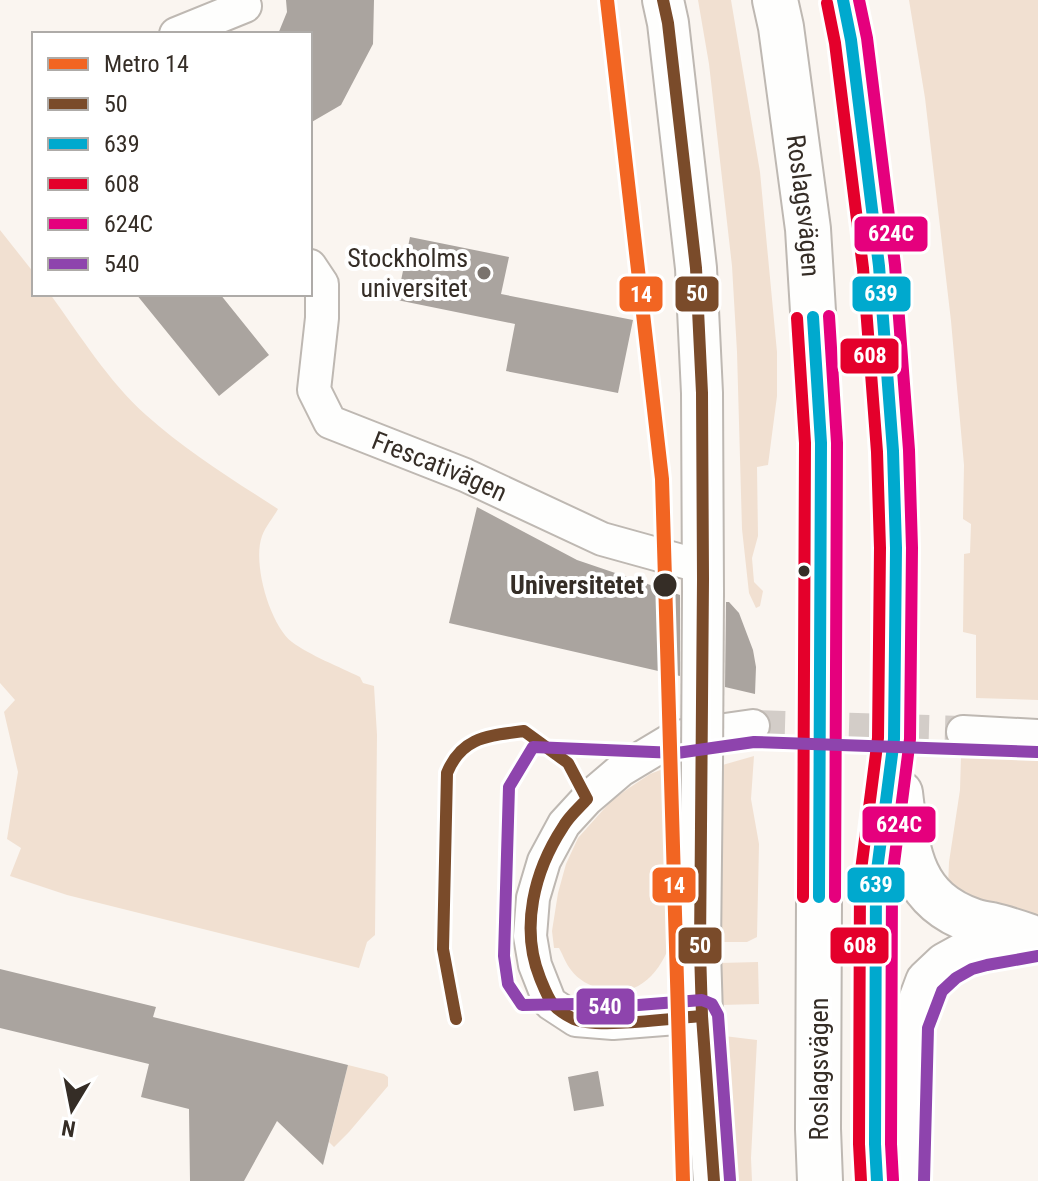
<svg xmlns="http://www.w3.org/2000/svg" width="1038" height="1181" font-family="'Roboto Condensed',sans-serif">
<rect width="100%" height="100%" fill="#faf5f0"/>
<path fill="#f1e0d1" d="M 698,0 L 731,0 L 760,172 L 777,352 L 777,396 L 768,465 L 757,467 L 758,536 L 752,558 L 754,582 L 763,591 L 760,606 L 756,608 L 749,593 L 742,529 L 737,352 L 732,266 L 709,64 Z
M 909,0 L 1038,0 L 1038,700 L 976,698 L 976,635 L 963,632 L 964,554 L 970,553 L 971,524 L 963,519 L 964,465 L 951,321 L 925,98 Z
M 0,230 L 34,273 L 34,294 L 50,294 C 80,335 108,381 146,415 C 186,451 233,480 278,509 C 273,518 265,527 262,536 C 252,563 270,625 292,642 C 309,655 340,667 360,677 L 363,683 L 374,686 L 377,735 L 375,935 L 367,942 L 359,968 L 67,895 L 10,876 L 21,848 L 7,839 L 18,772 L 4,712 L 15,700 L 0,683 Z
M 754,756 L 751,799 L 759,844 L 757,937 L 747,942 L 721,942 L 719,884 L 719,766 Z
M 961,757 L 1038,760 L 1038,920 L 1012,918 L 948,887 L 949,862 L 960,790 Z
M 681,762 L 681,931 L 674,930 C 667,964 642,1001 602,989 C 590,986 578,980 571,970 C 566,964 563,955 559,948 L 554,948 L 552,931 L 558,893 L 566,864 L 578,838 L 611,801 L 626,790 L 650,774 Z
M 758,962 L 759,1004 L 721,1005 L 720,963 Z
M 724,1036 L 757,1040 L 751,1158 L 752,1181 L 730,1181 Z
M 348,1065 L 384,1074 L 388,1077 L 388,1086 L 349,1132 L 334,1147 L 329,1142 Z"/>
<path fill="#aaa49f" d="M 286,0 L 374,0 L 373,44 L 341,105 L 310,123 L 310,34 L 278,34 L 287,12 Z
M 410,237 L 509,257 L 501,294 L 633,320 L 618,393 L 506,371 L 515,324 L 397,300 Z
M 136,294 L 220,294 L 269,355 L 219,396 Z
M 477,507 L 577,560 L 680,595 L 680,676 L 449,623 Z
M 726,602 L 729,602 L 739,613 L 753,650 L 756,667 L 755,694 L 725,687 Z
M 0,969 L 156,1007 L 153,1017 L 348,1065 L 323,1165 L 277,1121 L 244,1181 L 190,1181 L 189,1109 L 141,1097 L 149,1064 L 0,1028 Z
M 598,1071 L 604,1106 L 574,1111 L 568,1077 Z"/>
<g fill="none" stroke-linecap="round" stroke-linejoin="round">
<path stroke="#d3cdc8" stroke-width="32" stroke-dasharray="32 16" stroke-linecap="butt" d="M 753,726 L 963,732"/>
<g stroke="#beb8b2" stroke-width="36">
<g id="minor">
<path d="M 176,34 L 245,6"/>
<path id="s1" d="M 310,266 L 322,284 L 322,318 L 314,390 L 330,422 L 465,475 L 602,539 L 703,567"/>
<path d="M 963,732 L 1038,736"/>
<path d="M 702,1016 L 613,1023 L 576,1020 L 550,1003 L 535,965 L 530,936 L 533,898 L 544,861 L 564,824 L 587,799 L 621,770 L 676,737 L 753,726"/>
</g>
</g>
<g stroke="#beb8b2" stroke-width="44">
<path id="tertiary" d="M 663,0 L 668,23 L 696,268 L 702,393 L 703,592
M 702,766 L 700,950 L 702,1016 L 714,1181"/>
</g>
<g stroke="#beb8b2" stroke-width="48">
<g id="primary">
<path id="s2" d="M 775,0 L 781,27 L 808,229 L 821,443 L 818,1129 L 820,1181"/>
<path d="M 843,0 L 851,40 L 879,266 L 893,451 L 896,548 L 894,739 L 876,878 L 875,1144 L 877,1181"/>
<path d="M 900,793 C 907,851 910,899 973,921 C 979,923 985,924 991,925 C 1004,928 1016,932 1028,936"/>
<path d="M 908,1181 L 912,1025 L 928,982 L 946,965 L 966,954 L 983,949 L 1038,940"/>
</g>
</g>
<use href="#minor" stroke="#fefefd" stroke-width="32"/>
<use href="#tertiary" stroke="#fefefd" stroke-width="40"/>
<use href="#primary" stroke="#fefefd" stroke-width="44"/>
<g stroke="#beb8b2" stroke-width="44" stroke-linecap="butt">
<path id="tertiary-bridge" d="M 702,766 L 703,592"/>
</g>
<use href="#tertiary-bridge" stroke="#fefefd" stroke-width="40"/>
<g stroke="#fff" stroke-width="18">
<path id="bus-1" d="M 663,0 L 668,23 L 696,268 L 702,393 L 703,579 L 700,950 L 702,1016 L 714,1181
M 587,799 C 579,808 569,816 563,827 C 534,871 520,928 540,978 C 549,1000 551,1008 574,1019 C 596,1029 674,1018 702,1016
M 456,1019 L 443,949 L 447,773 C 462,736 489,736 524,731 L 568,763 L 587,799"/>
</g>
<g stroke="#fff" stroke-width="18">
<path id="bus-2" d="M 843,0 L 851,40 L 879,266 L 893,451 L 896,548 L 894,739 L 876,878 L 875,1144 L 877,1181
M 813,317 L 821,443 L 819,897"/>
</g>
<g stroke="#fff" stroke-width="18">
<path id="bus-3" d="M 827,3 L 835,43 L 863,268 L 877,452 L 880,548 L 878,738 L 860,878 L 859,1144 L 861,1181
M 797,318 L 805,443 L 803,897"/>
</g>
<g stroke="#fff" stroke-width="18">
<path id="bus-4" d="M 859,0 L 867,38 L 895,265 L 909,450 L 912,548 L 910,739 L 892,879 L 891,1144 L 893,1180
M 829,316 L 837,443 L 835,897"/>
</g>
<g stroke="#fff" stroke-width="18">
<path id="bus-5" d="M 730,1180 L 718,1015 L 712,1004 L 702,1000 L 613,1007 L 576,1004 L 522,1005 L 508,984 L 504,956 L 509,787 L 533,747 L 677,753 L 754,742 L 1037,752
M 924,1181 L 928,1028 L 942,991 L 956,978 L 972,969 L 987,965 L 1038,956"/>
</g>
<use href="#bus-1" stroke="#7a4b2a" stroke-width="12"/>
<use href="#bus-2" stroke="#00a9ce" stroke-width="12"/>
<use href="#bus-3" stroke="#e4002b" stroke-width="12"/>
<use href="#bus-4" stroke="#e5007d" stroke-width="12"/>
<use href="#bus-5" stroke="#8e44ad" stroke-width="12"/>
<g stroke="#fff" stroke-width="20">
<path id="metro-1" d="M 607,0 L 662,479 L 683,1181"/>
</g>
<use href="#metro-1" stroke="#f26522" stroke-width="14"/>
</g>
<circle fill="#7a736d" stroke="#fff" stroke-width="3" cx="484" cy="273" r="8"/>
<g fill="#352d26" stroke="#fff" stroke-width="3">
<circle cx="804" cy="571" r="7"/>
<circle cx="665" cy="585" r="13"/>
</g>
<g text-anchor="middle" stroke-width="8" stroke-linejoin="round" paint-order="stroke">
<g font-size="26" fill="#352d26" stroke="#fff">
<text dy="9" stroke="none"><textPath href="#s2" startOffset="208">Roslagsvägen</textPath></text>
<text dy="9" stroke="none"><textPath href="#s1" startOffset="282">Frescativägen</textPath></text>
<text transform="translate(819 1069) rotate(-90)" y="9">Roslagsvägen</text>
</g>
<g font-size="26" fill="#352d26" stroke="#fff" text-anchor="end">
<text x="468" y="267">Stockholms<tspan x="468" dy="30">universitet</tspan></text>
</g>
<g font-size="26" font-weight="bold" fill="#352d26" stroke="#fff" text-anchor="end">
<text x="644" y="594">Universitetet</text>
</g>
</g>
<g stroke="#fff" stroke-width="3">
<rect x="853" y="215" width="76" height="38" rx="8" fill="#e5007d"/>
<rect x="851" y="275" width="61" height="38" rx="8" fill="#00a9ce"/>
<rect x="674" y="275" width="46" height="38" rx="8" fill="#7a4b2a"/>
<rect x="618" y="275" width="46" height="38" rx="8" fill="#f26522"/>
<rect x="839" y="337" width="61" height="38" rx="8" fill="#e4002b"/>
<rect x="861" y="805" width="76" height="39" rx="8" fill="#e5007d"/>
<rect x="846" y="866" width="60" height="38" rx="8" fill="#00a9ce"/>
<rect x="651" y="866" width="46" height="38" rx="8" fill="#f26522"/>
<rect x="829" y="926" width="61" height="39" rx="8" fill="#e4002b"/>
<rect x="677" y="926" width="46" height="39" rx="8" fill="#7a4b2a"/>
<rect x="575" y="987" width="61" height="39" rx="8" fill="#8e44ad"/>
</g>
<g font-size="22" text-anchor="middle" font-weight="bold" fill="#fff">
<text x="891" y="241">624C</text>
<text x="881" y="301">639</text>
<text x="697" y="301">50</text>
<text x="641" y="302">14</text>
<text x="870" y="363">608</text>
<text x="899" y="832">624C</text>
<text x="876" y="892">639</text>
<text x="674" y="893">14</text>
<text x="860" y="953">608</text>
<text x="700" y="953">50</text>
<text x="605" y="1014">540</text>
</g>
<rect x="32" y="32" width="280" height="264" fill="#ffffff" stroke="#aeaba8" stroke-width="2"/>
<rect x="48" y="58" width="40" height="12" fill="#f26522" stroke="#aeaba8" stroke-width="2"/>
<text x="104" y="72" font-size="24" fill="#352d26">Metro 14</text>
<rect x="48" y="98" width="40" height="12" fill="#7a4b2a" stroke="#aeaba8" stroke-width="2"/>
<text x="104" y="112" font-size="24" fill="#352d26">50</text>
<rect x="48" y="138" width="40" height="12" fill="#00a9ce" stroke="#aeaba8" stroke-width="2"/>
<text x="104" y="152" font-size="24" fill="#352d26">639</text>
<rect x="48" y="178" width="40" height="12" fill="#e4002b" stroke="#aeaba8" stroke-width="2"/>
<text x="104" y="192" font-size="24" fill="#352d26">608</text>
<rect x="48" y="218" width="40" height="12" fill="#e5007d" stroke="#aeaba8" stroke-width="2"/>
<text x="104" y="232" font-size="24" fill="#352d26">624C</text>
<rect x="48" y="258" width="40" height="12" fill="#8e44ad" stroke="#aeaba8" stroke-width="2"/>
<text x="104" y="272" font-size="24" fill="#352d26">540</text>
<g transform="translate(72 1109) rotate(190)" stroke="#ffffff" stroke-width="6" paint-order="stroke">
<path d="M0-6L14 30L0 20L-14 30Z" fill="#352d26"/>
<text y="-12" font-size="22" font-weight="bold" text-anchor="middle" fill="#352d26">N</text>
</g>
</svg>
